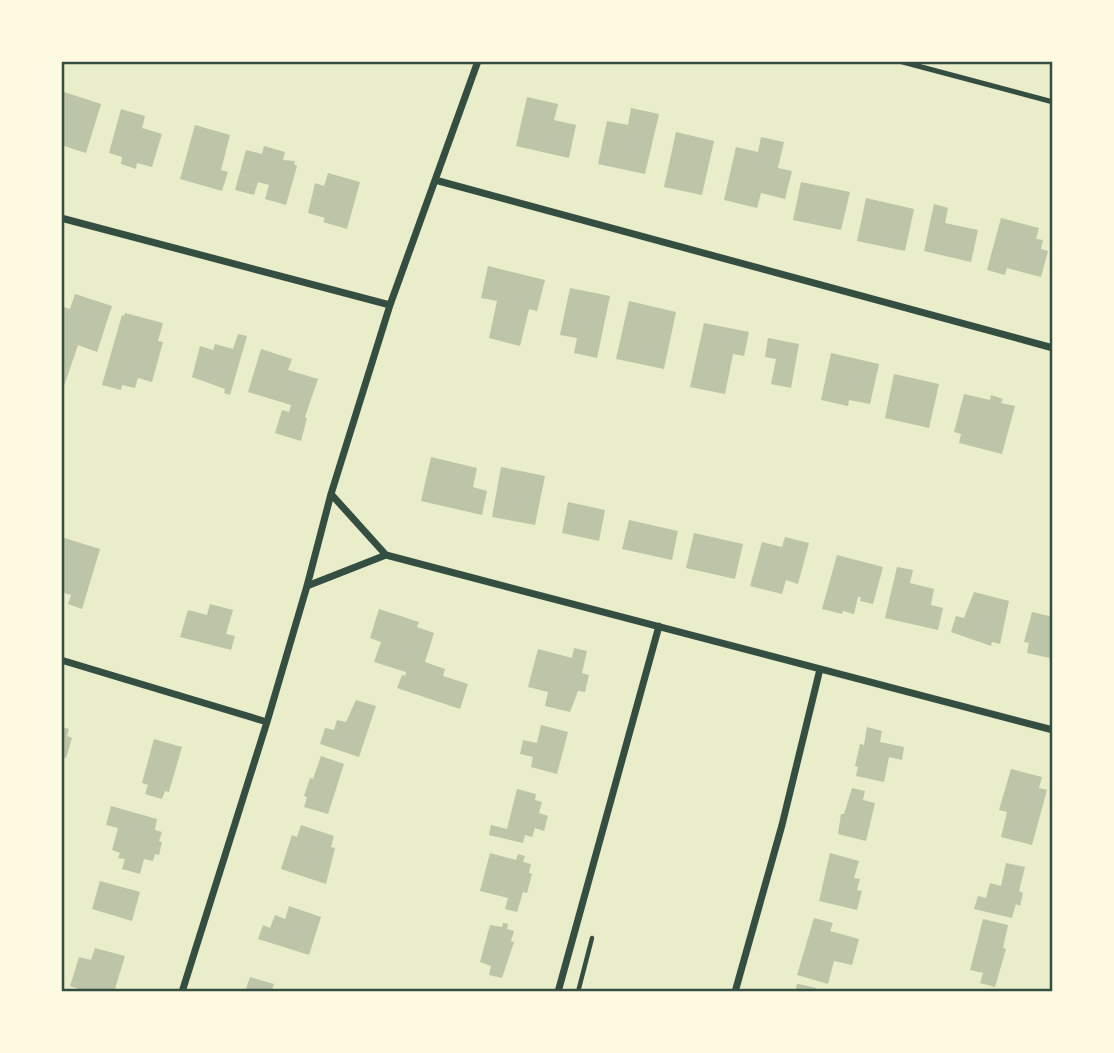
<svg xmlns="http://www.w3.org/2000/svg" width="1114" height="1053" font-family="Poppins,sans-serif">
<rect width="100%" height="100%" fill="#e9edc9"/>
<path fill="#bcc5a7" d="M 61,91 L 101,104 L 86,153 L 61,145 Z
M 527,97 L 558,104 L 554,120 L 576,125 L 569,158 L 516,146 Z
M 631,108 L 659,114 L 645,174 L 598,164 L 607,121 L 628,125 Z
M 121,109 L 145,116 L 142,128 L 162,134 L 152,167 L 137,163 L 136,169 L 121,164 L 122,157 L 109,153 Z
M 195,125 L 230,135 L 221,170 L 228,172 L 222,191 L 180,179 Z
M 676,132 L 714,141 L 702,195 L 664,187 Z
M 761,137 L 784,142 L 778,168 L 792,171 L 785,199 L 761,193 L 757,208 L 724,200 L 736,147 L 758,152 Z
M 264,146 L 285,152 L 283,160 L 295,161 L 294,164 L 297,166 L 286,205 L 265,199 L 269,185 L 258,182 L 254,195 L 235,190 L 246,150 L 262,154 Z
M 328,173 L 360,182 L 347,229 L 323,222 L 325,218 L 308,213 L 315,183 L 324,186 Z
M 801,182 L 850,192 L 841,230 L 793,220 Z
M 866,198 L 914,209 L 905,251 L 857,241 Z
M 934,204 L 948,208 L 945,223 L 978,230 L 971,262 L 924,251 Z
M 1001,218 L 1039,228 L 1036,239 L 1043,240 L 1041,249 L 1048,251 L 1041,277 L 1007,268 L 1005,275 L 987,270 Z
M 488,266 L 545,280 L 537,311 L 529,309 L 520,346 L 489,338 L 497,301 L 481,298 Z
M 570,288 L 610,296 L 597,358 L 574,353 L 577,338 L 560,335 Z
M 75,294 L 112,306 L 97,352 L 78,345 L 62,392 L 61,306 L 70,309 Z
M 629,301 L 676,312 L 664,369 L 616,359 Z
M 125,313 L 163,323 L 158,341 L 163,342 L 152,382 L 138,378 L 135,388 L 122,385 L 121,390 L 102,385 L 122,315 L 124,316 Z
M 704,323 L 749,332 L 744,356 L 733,354 L 725,394 L 690,387 Z
M 238,334 L 247,336 L 230,395 L 224,393 L 225,389 L 192,377 L 200,346 L 213,350 L 215,344 L 233,349 Z
M 768,338 L 799,344 L 791,388 L 771,384 L 776,359 L 765,357 Z
M 261,349 L 292,359 L 288,370 L 318,379 L 305,417 L 307,418 L 301,441 L 275,433 L 282,410 L 289,412 L 291,405 L 248,392 Z
M 831,353 L 879,364 L 870,404 L 849,400 L 848,406 L 821,400 Z
M 894,374 L 939,384 L 929,428 L 885,418 Z
M 964,394 L 990,400 L 991,395 L 1003,399 L 1001,403 L 1015,406 L 1002,454 L 959,443 L 961,434 L 954,432 Z
M 431,457 L 477,468 L 473,487 L 487,491 L 482,515 L 421,501 Z
M 501,467 L 545,476 L 535,525 L 492,517 Z
M 568,502 L 605,510 L 599,541 L 562,533 Z
M 629,520 L 678,531 L 672,560 L 622,549 Z
M 694,533 L 743,544 L 735,579 L 686,568 Z
M 61,537 L 100,549 L 82,609 L 68,604 L 71,595 L 61,592 Z
M 785,537 L 809,543 L 798,584 L 786,580 L 782,594 L 750,586 L 762,542 L 782,547 Z
M 837,555 L 883,567 L 873,604 L 860,601 L 861,597 L 858,597 L 854,614 L 843,611 L 842,614 L 822,609 Z
M 897,567 L 913,570 L 910,583 L 934,589 L 931,605 L 943,608 L 938,630 L 885,618 Z
M 974,592 L 1009,601 L 1000,644 L 992,642 L 991,646 L 951,632 L 956,616 L 964,618 Z
M 210,604 L 233,610 L 226,634 L 235,636 L 231,650 L 180,637 L 188,610 L 207,615 Z
M 379,609 L 419,622 L 417,627 L 434,633 L 425,662 L 445,669 L 443,676 L 468,684 L 460,709 L 397,688 L 402,675 L 405,676 L 406,672 L 374,662 L 381,642 L 370,638 Z
M 1032,612 L 1053,617 L 1053,662 L 1049,661 L 1050,658 L 1027,653 L 1029,643 L 1024,642 Z
M 574,648 L 587,651 L 582,673 L 589,675 L 585,692 L 578,691 L 570,712 L 545,706 L 548,692 L 528,687 L 538,649 L 572,658 Z
M 356,700 L 376,706 L 359,757 L 320,744 L 325,728 L 334,730 L 337,720 L 346,722 Z
M 541,725 L 568,732 L 557,774 L 531,767 L 533,757 L 520,754 L 523,740 L 537,743 Z
M 61,727 L 69,729 L 67,736 L 72,738 L 66,758 L 61,757 Z
M 867,727 L 882,731 L 880,742 L 904,747 L 902,760 L 889,757 L 884,782 L 856,776 L 858,767 L 855,766 L 860,744 L 864,745 Z
M 154,739 L 182,747 L 169,792 L 165,791 L 162,799 L 145,794 L 148,785 L 142,783 Z
M 321,756 L 344,764 L 328,814 L 304,807 L 307,797 L 304,796 L 310,778 L 313,779 Z
M 1011,769 L 1042,777 L 1039,788 L 1047,790 L 1032,845 L 1001,837 L 1007,812 L 999,810 Z
M 852,788 L 865,791 L 863,800 L 875,803 L 866,841 L 838,834 L 841,814 L 844,814 Z
M 517,789 L 536,794 L 535,800 L 542,802 L 539,813 L 548,816 L 544,831 L 535,828 L 532,837 L 525,835 L 523,843 L 489,835 L 491,825 L 507,829 Z
M 111,806 L 157,819 L 155,830 L 162,832 L 159,841 L 162,842 L 159,855 L 155,854 L 153,861 L 144,859 L 140,874 L 122,869 L 125,859 L 118,858 L 120,853 L 112,850 L 118,828 L 106,825 Z
M 301,825 L 334,836 L 331,847 L 335,848 L 326,884 L 281,869 L 292,835 L 297,837 Z
M 490,853 L 516,860 L 518,854 L 525,856 L 523,862 L 531,864 L 529,873 L 532,874 L 527,893 L 523,892 L 517,912 L 505,909 L 508,898 L 480,891 Z
M 830,853 L 859,861 L 854,878 L 860,879 L 857,890 L 862,891 L 857,910 L 819,901 Z
M 1006,863 L 1025,867 L 1019,891 L 1023,893 L 1020,906 L 1016,904 L 1012,918 L 974,909 L 978,896 L 986,898 L 990,883 L 1001,886 Z
M 100,881 L 140,892 L 132,921 L 92,909 Z
M 289,906 L 321,917 L 309,955 L 258,939 L 263,925 L 270,928 L 275,915 L 285,919 Z
M 814,918 L 833,923 L 830,931 L 859,939 L 852,965 L 834,961 L 828,984 L 797,975 Z
M 983,919 L 1008,925 L 1003,948 L 1006,949 L 995,987 L 980,983 L 983,973 L 970,970 Z
M 503,923 L 508,924 L 507,929 L 514,931 L 511,941 L 514,942 L 502,978 L 489,975 L 491,966 L 480,962 L 490,925 L 502,927 Z
M 95,948 L 125,956 L 114,992 L 76,992 L 77,988 L 70,986 L 79,957 L 91,960 Z
M 250,977 L 274,984 L 271,992 L 245,992 Z
M 797,984 L 799,984 L 816,988 L 815,992 L 795,992 Z"/>
<g fill="none" stroke-linecap="round" stroke-linejoin="round">
<path stroke="#344e41" stroke-width="4.5" d="M 578,992 L 592,938"/>
<path stroke="#344e41" stroke-width="5" d="M 899,61 L 1053,102"/>
<path stroke="#344e41" stroke-width="7" d="M 435,180 L 1053,348
M 61,218 L 390,305
M 331,494 L 386,555 L 1053,730
M 307,586 L 386,555
M 61,660 L 267,722
M 182,992 L 267,722 L 307,586 L 331,494 L 390,305 L 478,61
M 558,992 L 659,626
M 735,992 L 782,825 L 820,669"/>
</g>
<rect width="1114" height="1053" fill="none" stroke="#fefae0" stroke-width="126"/>
<rect x="63" y="63" width="988" height="927" fill="none" stroke="#344e41" stroke-width="2.5"/>
</svg>
